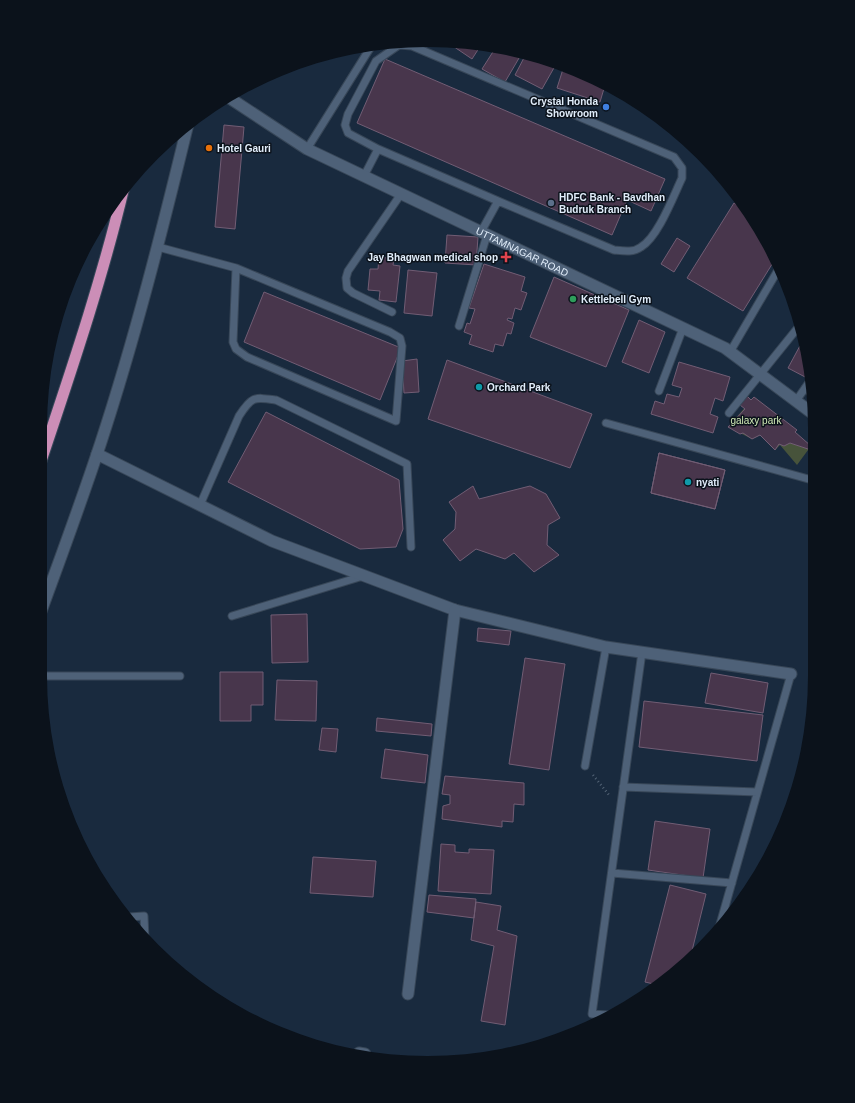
<svg xmlns="http://www.w3.org/2000/svg" width="855" height="1103" font-family="Arial,sans-serif">
<rect width="100%" height="100%" fill="#192a3e"/>
<path fill="#47533b" d="M 754,397 L 791,426 L 808,449 L 811,446 L 797,465 L 780,445 L 775,450 L 760,435 L 752,439 L 728,427 Z"/>
<path fill="#48364c" stroke="#715d74" d="M 447,42 L 481,45 L 472,59 Z
M 496,47 L 503,47 L 522,53 L 505,82 L 482,69 Z
M 526,54 L 544,60 L 555,66 L 542,89 L 515,75 Z
M 385,59 L 665,179 L 651,211 L 627,200 L 612,235 L 357,123 Z
M 564,66 L 576,70 L 605,85 L 600,102 L 557,88 Z
M 224,125 L 244,127 L 235,229 L 215,227 Z
M 734,203 L 750,212 L 774,261 L 743,311 L 687,278 Z
M 447,235 L 478,237 L 476,265 L 445,263 Z
M 677,238 L 690,246 L 674,272 L 661,264 Z
M 379,257 L 394,259 L 393,265 L 400,266 L 396,302 L 379,300 L 380,291 L 368,290 L 370,269 L 378,269 Z
M 484,264 L 525,277 L 521,291 L 527,293 L 521,310 L 515,308 L 512,319 L 508,318 L 507,320 L 514,323 L 511,334 L 507,333 L 503,346 L 495,344 L 493,352 L 469,344 L 472,335 L 464,332 L 467,323 L 470,324 L 475,309 L 469,308 Z
M 408,270 L 437,273 L 432,316 L 404,313 Z
M 554,277 L 629,310 L 606,367 L 530,337 Z
M 264,292 L 401,348 L 380,400 L 244,342 Z
M 639,320 L 665,332 L 649,373 L 622,362 Z
M 802,342 L 804,343 L 811,372 L 807,378 L 788,368 Z
M 417,359 L 419,392 L 404,393 L 402,361 Z
M 447,360 L 592,414 L 570,468 L 428,419 Z
M 679,362 L 730,377 L 723,401 L 715,398 L 710,414 L 718,417 L 713,433 L 651,414 L 655,401 L 664,404 L 667,394 L 679,397 L 682,388 L 672,385 Z
M 747,396 L 751,400 L 754,397 L 797,430 L 795,432 L 811,446 L 808,449 L 790,443 L 784,446 L 779,444 L 775,450 L 760,435 L 752,439 L 743,433 L 740,434 L 728,427 L 745,409 L 740,405 Z
M 266,412 L 399,480 L 403,529 L 396,547 L 360,549 L 228,482 Z
M 659,453 L 725,470 L 715,509 L 651,493 Z
M 659,453 L 725,470 L 715,509 L 651,493 Z
M 473,486 L 479,499 L 530,486 L 546,494 L 560,518 L 548,525 L 547,545 L 559,555 L 534,572 L 514,553 L 505,559 L 476,549 L 460,561 L 443,540 L 455,529 L 456,512 L 449,502 Z
M 307,614 L 308,662 L 272,663 L 271,615 Z
M 478,628 L 511,631 L 509,645 L 477,641 Z
M 525,658 L 565,664 L 549,770 L 509,764 Z
M 220,672 L 263,672 L 263,705 L 251,705 L 251,721 L 220,721 Z
M 711,673 L 768,683 L 763,713 L 705,703 Z
M 277,680 L 317,681 L 316,721 L 275,720 Z
M 644,701 L 763,715 L 757,761 L 639,747 Z
M 377,718 L 432,724 L 431,736 L 376,731 Z
M 322,728 L 338,729 L 336,752 L 319,750 Z
M 385,749 L 428,755 L 425,783 L 381,778 Z
M 445,776 L 524,783 L 524,805 L 514,804 L 513,822 L 502,821 L 502,827 L 442,819 L 443,806 L 450,804 L 450,795 L 442,794 Z
M 655,821 L 710,829 L 703,878 L 648,870 Z
M 441,844 L 455,845 L 455,852 L 469,853 L 469,849 L 494,850 L 491,894 L 438,891 Z
M 313,857 L 376,861 L 373,897 L 310,893 Z
M 670,885 L 706,894 L 690,959 L 658,985 L 645,982 Z
M 429,895 L 476,899 L 474,918 L 427,912 Z
M 476,902 L 501,906 L 497,930 L 517,936 L 505,1025 L 481,1021 L 494,946 L 471,940 Z"/>
<g fill="none" stroke-linecap="round" stroke-linejoin="round">
<g stroke="#384758" stroke-width="9">
<path id="service" d="M 307,149 L 372,45
M 378,149 L 348,133 L 345,125 L 348,114 L 376,61 L 399,45 L 412,46 L 674,157 L 682,168 L 682,178 C 673,197 658,237 641,247 C 633,253 623,251 614,250 L 498,201
M 364,176 L 378,149 L 498,201 L 481,232
M 158,247 L 236,268 L 390,332 L 400,338 L 402,346 L 396,421 L 247,357 L 236,349 L 233,342 L 236,268
M 392,312 L 353,293 L 347,288 L 346,278 L 348,271 L 401,194
M 459,326 L 487,235
M 730,352 L 778,270
M 805,388 L 812,394
M 659,391 L 683,328
M 796,401 L 812,378
M 729,413 L 800,325
M 606,423 L 812,480
M 200,505 L 239,416 C 252,396 254,397 276,400 L 407,464 L 411,547
M 232,616 L 363,576
M 40,676 L 180,676
M 585,766 L 606,647
M 623,787 L 757,792
M 612,873 L 732,883
M 129,917 L 144,916 L 145,939
M 719,928 L 791,674
M 608,1015 L 592,1014 L 642,652"/>
</g>
<g stroke="#384758" stroke-width="13">
<g id="minor">
<path id="s1" d="M 228,97 L 307,149 L 725,348 L 812,413"/>
<path d="M 97,454 L 272,541 L 455,610 L 606,647 L 791,674"/>
<path d="M 408,994 L 455,610"/>
<path d="M 359,1053 L 365,1054"/>
</g>
</g>
<g stroke="#384758" stroke-width="13">
<path id="tertiary" d="M 40,614 C 61,557 82,500 101,442 C 135,338 162,231 188,124"/>
</g>
<g stroke="#384758" stroke-width="13">
<path id="trunk" d="M 41,461 C 71,371 102,280 124,187"/>
</g>
<path stroke="#556577" stroke-width="2.5" stroke-dasharray="1 3" stroke-linecap="butt" d="M 593,775 L 609,795"/>
<use href="#service" stroke="#4e6178" stroke-width="7"/>
<use href="#minor" stroke="#4e6178" stroke-width="11"/>
<use href="#tertiary" stroke="#4e6178" stroke-width="11"/>
<use href="#trunk" stroke="#cc8eb7" stroke-width="11"/>
</g>
<circle fill="#3f7fe0" stroke="#0b121b" stroke-width="1.5" cx="606" cy="107" r="4"/>
<circle fill="#e8710a" stroke="#0b121b" stroke-width="1.5" cx="209" cy="148" r="4"/>
<circle fill="#5c6f8a" stroke="#0b121b" stroke-width="1.5" cx="551" cy="203" r="4"/>
<path fill="#e0444e" stroke="#0b121b" stroke-width="1.5" d="M504 251h4v4h4v4h-4v4h-4v-4h-4v-4h4z"/>
<circle fill="#2e9e5b" stroke="#0b121b" stroke-width="1.5" cx="573" cy="299" r="4"/>
<g fill="#0f9aa8" stroke="#0b121b" stroke-width="1.5">
<circle cx="479" cy="387" r="4"/>
<circle cx="688" cy="482" r="4"/>
</g>
<g text-anchor="middle" stroke-width="3" stroke-linejoin="round" paint-order="stroke">
<g font-size="10" font-weight="bold" fill="#e1edfa" stroke="#0b121b" text-anchor="start">
<text x="598" y="105" text-anchor="end">Crystal Honda<tspan x="598" dy="12">Showroom</tspan></text>
<text x="217" y="152">Hotel Gauri</text>
<text x="559" y="201">HDFC Bank - Bavdhan<tspan x="559" dy="12">Budruk Branch</tspan></text>
<text x="498" y="261" text-anchor="end">Jay Bhagwan medical shop</text>
<text x="581" y="303">Kettlebell Gym</text>
<text x="487" y="391">Orchard Park</text>
<text x="696" y="486">nyati</text>
</g>
<g font-size="10" fill="#e1edfa" stroke="#0b121b">
<text dy="4" stroke="none"><textPath href="#s1" startOffset="333">UTTAMNAGAR ROAD</textPath></text>
</g>
<g font-size="10" fill="#d2ebb7" stroke="#0b121b">
<text x="756" y="424">galaxy park</text>
</g>
</g>
<path d="M0 0H855V1103H0ZM427 47H428A380 380 0 0 1 808 427V676A380 380 0 0 1 428 1056H427A380 380 0 0 1 47 676V427A380 380 0 0 1 427 47Z" fill="#0b121b" fill-rule="evenodd"/>
</svg>
